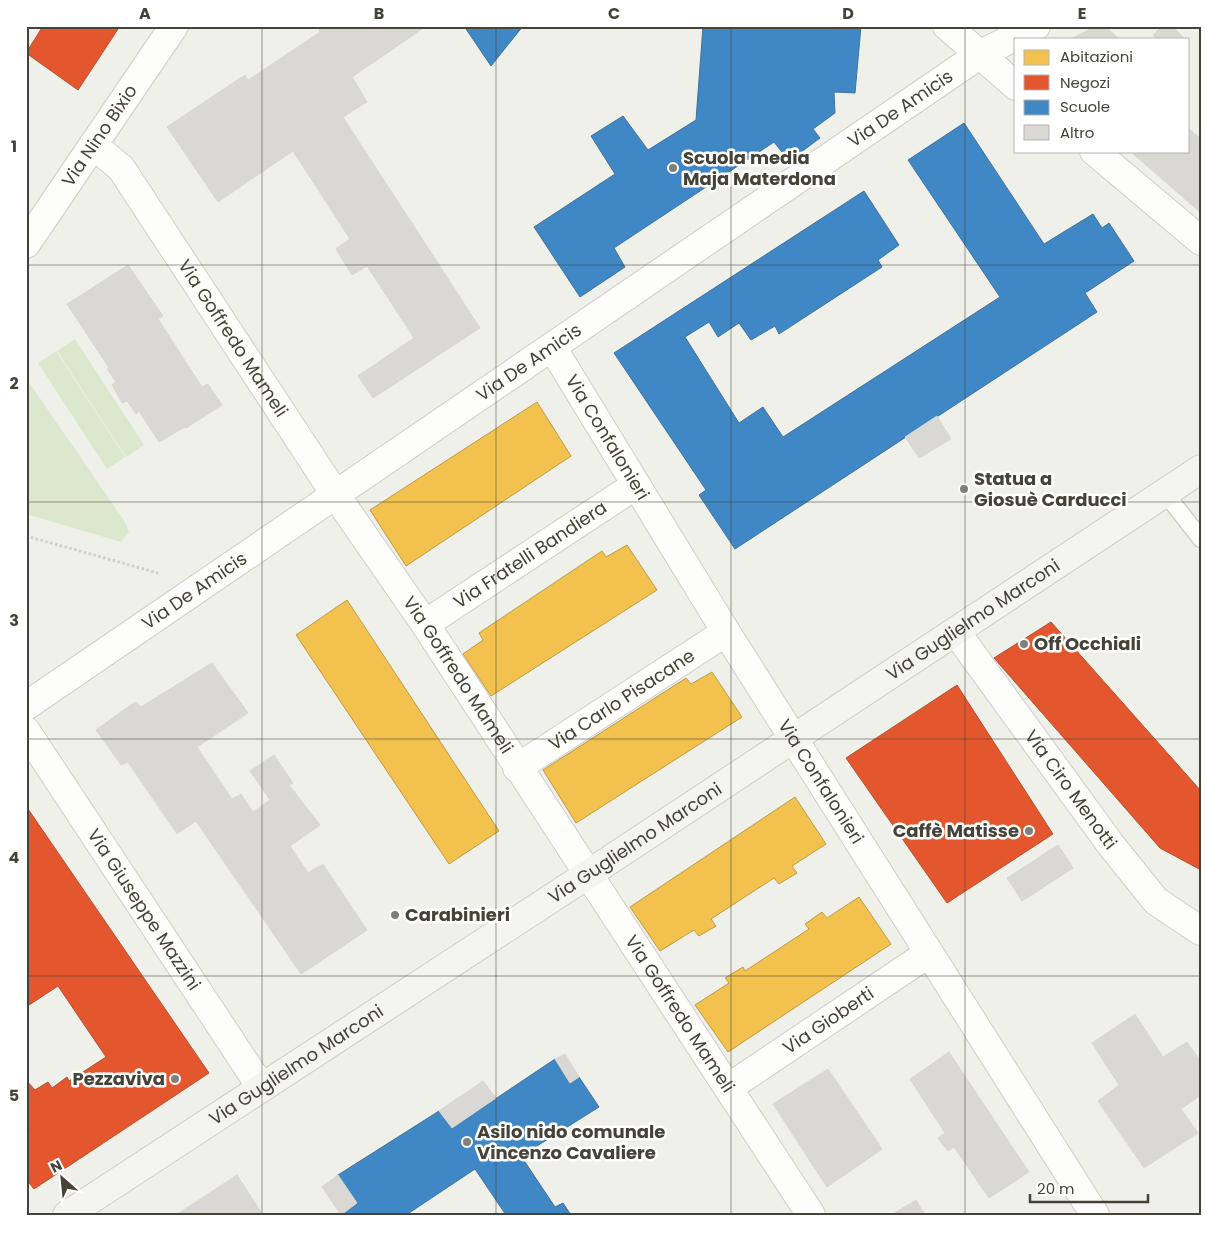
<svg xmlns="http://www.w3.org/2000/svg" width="1227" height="1241" font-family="Poppins,sans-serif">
<rect width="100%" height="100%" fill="#f0f0eb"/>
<path fill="#dbe8ce" d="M 75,339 L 144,445 L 126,457 L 57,351 Z
M 56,351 L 125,457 L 107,469 L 38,363 Z
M 26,378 L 125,522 L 129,532 L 121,542 L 26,514 Z"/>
<path fill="#f2c14e" stroke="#be9b47" d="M 537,402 L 571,456 L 406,566 L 370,510 Z
M 627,545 L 657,590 L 491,696 L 463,654 L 483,640 L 479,633 L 602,551 L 606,557 Z
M 347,600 L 499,831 L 449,864 L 296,635 Z
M 712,672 L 742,717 L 576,823 L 543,770 L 686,678 L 691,684 Z
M 795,797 L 826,844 L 792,866 L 797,873 L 779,884 L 774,878 L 711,919 L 716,926 L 699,936 L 694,930 L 660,951 L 630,907 Z
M 859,897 L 891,944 L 728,1052 L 695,1005 L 729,983 L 725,978 L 743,967 L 745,971 L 809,929 L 805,924 L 822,912 L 827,918 Z"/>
<path fill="#e4572e" stroke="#b45131" d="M 43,26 L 120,26 L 78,90 L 26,53 Z
M 1051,622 L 1201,791 L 1201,870 L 1160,848 L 994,658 Z
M 957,685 L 1053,834 L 947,903 L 846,758 Z
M 26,806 L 209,1073 L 34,1189 L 26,1179 L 26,1131 L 30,1129 L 26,1124 L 26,1080 L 35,1090 L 48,1082 L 52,1088 L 67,1077 L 69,1081 L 106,1057 L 58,986 L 26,1007 L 26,979 L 28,977 L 26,974 Z"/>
<path fill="#3f88c5" stroke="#41739b" d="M 464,26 L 523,26 L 491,66 Z
M 703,26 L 861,26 L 855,93 L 834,92 L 835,113 L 813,129 L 820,138 L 789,161 L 774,142 L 614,248 L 625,267 L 580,297 L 534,227 L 615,174 L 591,136 L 623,116 L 648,150 L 696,120 Z
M 964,123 L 1044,244 L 1093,214 L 1102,228 L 1109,223 L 1134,261 L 1085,293 L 1097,312 L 735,549 L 699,495 L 706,490 L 614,353 L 864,191 L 899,245 L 878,260 L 882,267 L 779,334 L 775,326 L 751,340 L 739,323 L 718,337 L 709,322 L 685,337 L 739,423 L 763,407 L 783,437 L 1000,297 L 908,160 Z
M 555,1059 L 570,1083 L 579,1077 L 599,1107 L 521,1156 L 555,1207 L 563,1203 L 571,1215 L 506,1215 L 475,1169 L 406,1215 L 341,1215 L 357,1203 L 338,1175 L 439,1111 L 452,1128 Z"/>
<path fill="#d9d8d4" stroke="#d8d7d1" d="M 421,26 L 422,29 L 352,77 L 367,102 L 343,117 L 480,328 L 373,398 L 358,376 L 414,338 L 367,266 L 352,275 L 336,249 L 350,239 L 293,151 L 218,202 L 167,127 L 245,75 L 248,80 L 320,32 L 318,26 Z
M 1096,26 L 1105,26 L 1119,39 L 1071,39 Z
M 1162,26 L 1172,26 L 1185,39 L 1157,39 L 1153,35 Z
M 1188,128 L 1201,139 L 1201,213 L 1130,151 L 1188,151 Z
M 128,265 L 163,316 L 158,319 L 202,387 L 208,384 L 222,405 L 186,428 L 185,427 L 159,442 L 139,411 L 136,414 L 127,401 L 122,403 L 112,385 L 116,382 L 107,369 L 109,368 L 67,304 Z
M 937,416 L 951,439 L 919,458 L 905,437 Z
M 212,663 L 248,713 L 197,747 L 232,799 L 241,794 L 253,812 L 270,800 L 250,771 L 274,755 L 293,783 L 289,785 L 320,825 L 290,846 L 308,873 L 323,864 L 367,930 L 301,974 L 196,821 L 177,834 L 128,762 L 121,765 L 96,730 L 135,702 L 141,707 Z
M 1058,845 L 1073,868 L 1022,901 L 1007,878 Z
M 1135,1014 L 1163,1057 L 1187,1042 L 1201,1062 L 1201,1095 L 1181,1109 L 1198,1133 L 1144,1168 L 1098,1101 L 1119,1085 L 1092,1043 Z
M 949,1052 L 1029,1172 L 989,1198 L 954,1147 L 948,1151 L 938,1138 L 945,1133 L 910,1079 Z
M 565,1054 L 579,1077 L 570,1083 L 555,1059 Z
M 828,1069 L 882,1149 L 827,1187 L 773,1104 Z
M 483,1081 L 496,1098 L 452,1128 L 439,1111 Z
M 237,1175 L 263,1215 L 176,1215 Z
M 338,1175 L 357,1203 L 341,1215 L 322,1187 Z
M 916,1200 L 925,1215 L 891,1215 Z"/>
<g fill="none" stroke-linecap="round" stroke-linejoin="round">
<g stroke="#cecdc9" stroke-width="19">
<path id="service" d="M 1165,493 L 1201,539"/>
</g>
<g stroke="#cecdc9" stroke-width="30">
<g id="minor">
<path d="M 947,26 L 1016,86"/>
<path id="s1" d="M 93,145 L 121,168 L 335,494 L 425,624 L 811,1215"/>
<path d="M 1094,151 L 1201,241"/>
<path id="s2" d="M 26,244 L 174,26"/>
<path id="s3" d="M 552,347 L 726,632 L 1095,1215"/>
<path id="s4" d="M 425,624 L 636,485"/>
<path id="s5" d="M 956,632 L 1111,845 L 1156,901 L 1201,931"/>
<path id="s6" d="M 26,706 L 979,55 L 1036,26"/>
<path id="s7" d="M 26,731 L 261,1087"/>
<path id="s8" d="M 517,768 L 726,632"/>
<path id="s9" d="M 728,1088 L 929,953"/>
</g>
</g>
<g stroke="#cecdc3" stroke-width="30">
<g id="secondary">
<path id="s10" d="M 67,1215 L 587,875 L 1201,469"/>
</g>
</g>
<path stroke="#d1cfcc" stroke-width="3" stroke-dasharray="2.5 2.5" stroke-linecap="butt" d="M 26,536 L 158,573"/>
<use href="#service" stroke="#fdfdfc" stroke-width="16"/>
<use href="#minor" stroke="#fdfdfc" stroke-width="28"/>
<use href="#secondary" stroke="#f5f5f0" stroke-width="28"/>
</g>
<path fill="none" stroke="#454238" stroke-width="1" stroke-opacity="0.55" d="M 262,26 L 262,1215M 496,26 L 496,1215M 731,26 L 731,1215M 965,26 L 965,1215M 26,265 L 1201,265M 26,502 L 1201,502M 26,739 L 1201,739M 26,976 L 1201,976"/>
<g fill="#817f77" stroke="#fff" stroke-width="2">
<circle cx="673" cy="168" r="5"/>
<circle cx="964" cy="489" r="5"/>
<circle cx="1024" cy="644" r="5"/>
<circle cx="1029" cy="831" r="5"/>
<circle cx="395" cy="915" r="5"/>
<circle cx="175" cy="1079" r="5"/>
<circle cx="467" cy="1142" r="5"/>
</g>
<g text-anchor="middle" stroke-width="5" stroke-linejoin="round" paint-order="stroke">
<g font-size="18" fill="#454238" stroke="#fff">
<text dy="6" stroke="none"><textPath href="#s6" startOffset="1059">Via De Amicis</textPath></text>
<text dy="6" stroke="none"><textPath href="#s2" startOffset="131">Via Nino Bixio</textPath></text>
<text dy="6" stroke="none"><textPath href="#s1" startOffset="240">Via Goffredo Mameli</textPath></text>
<text dy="6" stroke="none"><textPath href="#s6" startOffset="609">Via De Amicis</textPath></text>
<text dy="6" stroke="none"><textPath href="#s3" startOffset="106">Via Confalonieri</textPath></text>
<text dy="6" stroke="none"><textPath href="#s4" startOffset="126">Via Fratelli Bandiera</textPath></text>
<text dy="6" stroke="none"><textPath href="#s6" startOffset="204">Via De Amicis</textPath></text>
<text dy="6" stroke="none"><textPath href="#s10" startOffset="1084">Via Guglielmo Marconi</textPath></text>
<text dy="6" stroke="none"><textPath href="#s1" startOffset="645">Via Goffredo Mameli</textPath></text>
<text dy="6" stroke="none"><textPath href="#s8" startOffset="125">Via Carlo Pisacane</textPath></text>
<text dy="6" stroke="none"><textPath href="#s3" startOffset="511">Via Confalonieri</textPath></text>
<text dy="6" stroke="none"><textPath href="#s5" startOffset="195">Via Ciro Menotti</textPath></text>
<text dy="6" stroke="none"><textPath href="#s10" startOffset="679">Via Guglielmo Marconi</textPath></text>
<text dy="6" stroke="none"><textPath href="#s7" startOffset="214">Via Giuseppe Mazzini</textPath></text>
<text dy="6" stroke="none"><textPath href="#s1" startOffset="1050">Via Goffredo Mameli</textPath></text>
<text dy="6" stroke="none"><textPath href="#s9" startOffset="121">Via Gioberti</textPath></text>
<text dy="6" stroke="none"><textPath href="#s10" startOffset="274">Via Guglielmo Marconi</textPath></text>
</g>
<g font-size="18" font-weight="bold" fill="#454238" stroke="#fff" text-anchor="start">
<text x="683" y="164">Scuola media<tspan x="683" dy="21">Maja Materdona</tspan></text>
<text x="974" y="485">Statua a<tspan x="974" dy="21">Giosuè Carducci</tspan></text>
<text x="1034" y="650">Off Occhiali</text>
<text x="1019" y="837" text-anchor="end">Caffè Matisse</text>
<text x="405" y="921">Carabinieri</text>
<text x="165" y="1085" text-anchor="end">Pezzaviva</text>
<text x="477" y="1138">Asilo nido comunale<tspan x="477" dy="21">Vincenzo Cavaliere</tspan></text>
</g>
</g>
<rect width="1227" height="1241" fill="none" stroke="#ffffff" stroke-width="55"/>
<rect x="1014" y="38" width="175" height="115" fill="#ffffff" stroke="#b5b3af"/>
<rect x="1024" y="50" width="25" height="15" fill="#f2c14e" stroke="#b5b3af"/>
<text x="1060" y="62" font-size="15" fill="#454238">Abitazioni</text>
<rect x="1024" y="75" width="25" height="15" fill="#e4572e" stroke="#b5b3af"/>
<text x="1060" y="88" font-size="15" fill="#454238">Negozi</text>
<rect x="1024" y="100" width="25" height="15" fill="#3f88c5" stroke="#b5b3af"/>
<text x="1060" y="112" font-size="15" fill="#454238">Scuole</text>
<rect x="1024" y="125" width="25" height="15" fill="#d9d8d4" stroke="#b5b3af"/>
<text x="1060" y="138" font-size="15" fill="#454238">Altro</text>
<g transform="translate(62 1178) rotate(333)" stroke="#ffffff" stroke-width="4" paint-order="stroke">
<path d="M0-4L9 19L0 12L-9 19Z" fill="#454238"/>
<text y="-8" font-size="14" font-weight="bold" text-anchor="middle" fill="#454238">N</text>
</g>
<path d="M1030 1194v8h118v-8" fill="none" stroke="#454238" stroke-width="2.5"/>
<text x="1037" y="1194" font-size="15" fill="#454238" stroke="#ffffff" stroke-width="4" paint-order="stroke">20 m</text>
<rect x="28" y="28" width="1172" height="1186" fill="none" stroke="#454238" stroke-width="2"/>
<g font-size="16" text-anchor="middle" font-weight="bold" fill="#454238">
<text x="145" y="19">A</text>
<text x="379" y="19">B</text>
<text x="614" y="19">C</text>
<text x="848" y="19">D</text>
<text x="1082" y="19">E</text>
<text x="14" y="152">1</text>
<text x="14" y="389">2</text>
<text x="14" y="626">3</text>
<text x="14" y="863">4</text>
<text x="14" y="1101">5</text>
</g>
</svg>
